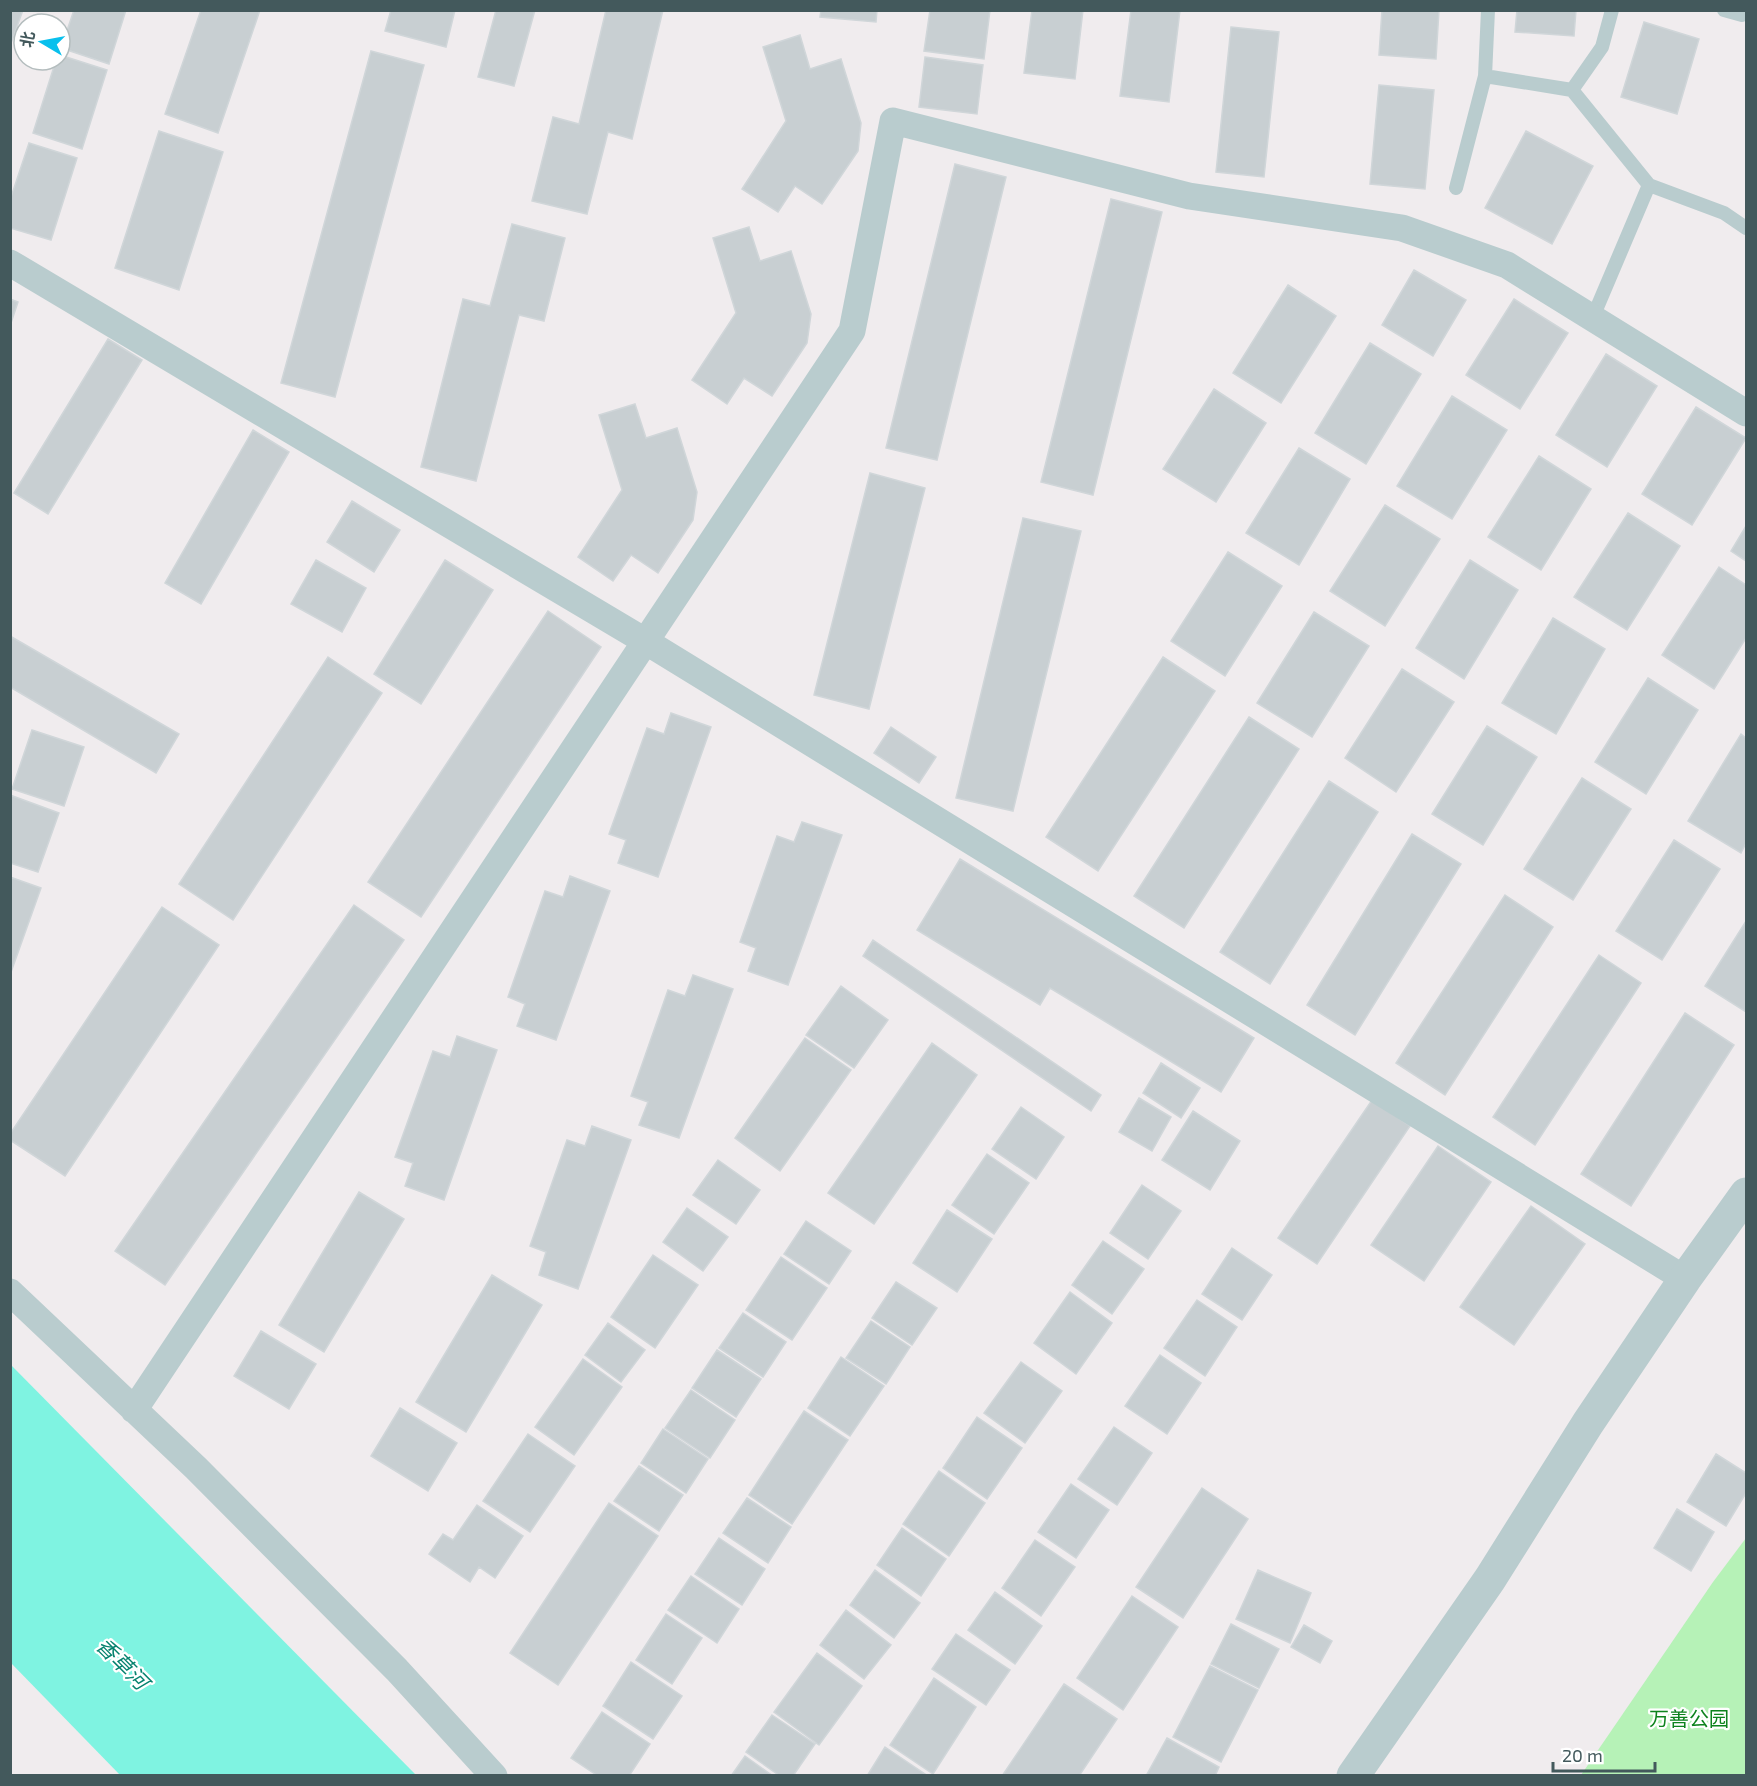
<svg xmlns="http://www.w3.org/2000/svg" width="1757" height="1786" font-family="'Exo 2','Noto Sans SC',sans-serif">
<rect width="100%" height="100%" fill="#f0ecee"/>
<path fill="#b6f2b7" d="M 1746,1538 L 1746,1775 L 1581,1775 L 1713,1582 Z"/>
<path fill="#7ff3e1" d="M 10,1365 L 11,1365 L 416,1775 L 120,1775 L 11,1663 Z"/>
<path fill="#c8cfd2" stroke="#d0d6d9" stroke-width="1.5" d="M 10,10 L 23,10 L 10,46 Z
M 74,10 L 126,10 L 109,64 L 61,48 Z
M 201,10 L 260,10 L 218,133 L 165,114 Z
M 391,10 L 455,10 L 446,47 L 385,31 Z
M 496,10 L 535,10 L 514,86 L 478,77 Z
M 606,10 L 663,10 L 632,139 L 608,132 L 587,214 L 532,201 L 553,117 L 579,124 Z
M 821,10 L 877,10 L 876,22 L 820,17 Z
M 930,10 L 990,10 L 984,59 L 924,51 Z
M 1032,10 L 1083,10 L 1075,79 L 1024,73 Z
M 1131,10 L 1180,10 L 1169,102 L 1120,96 Z
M 1382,10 L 1439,10 L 1436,59 L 1379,55 Z
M 1517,10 L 1576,10 L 1574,36 L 1515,32 Z
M 1644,22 L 1699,39 L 1677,114 L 1621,97 Z
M 1231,27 L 1279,32 L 1264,177 L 1216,172 Z
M 800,35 L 810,69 L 841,59 L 861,123 L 858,151 L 822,204 L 795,186 L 778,212 L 742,189 L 786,121 L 763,47 Z
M 371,51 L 424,65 L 335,397 L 281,383 Z
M 60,55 L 107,70 L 82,149 L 33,133 L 56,60 L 60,60 Z
M 925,57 L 983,65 L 977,114 L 919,107 Z
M 1379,85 L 1434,90 L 1425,189 L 1370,184 Z
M 159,131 L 223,152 L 179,290 L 115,268 Z
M 1526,131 L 1593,166 L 1552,244 L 1485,208 Z
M 29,143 L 77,158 L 51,240 L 10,228 L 10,200 Z
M 955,164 L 1006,177 L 937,460 L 886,448 Z
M 1111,199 L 1162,212 L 1093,495 L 1041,482 Z
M 512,224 L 565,238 L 544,321 L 519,315 L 476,481 L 421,467 L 463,299 L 490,306 Z
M 749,227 L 760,261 L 791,251 L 811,314 L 807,343 L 772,396 L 744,378 L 727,404 L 692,380 L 736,313 L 713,238 Z
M 1414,270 L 1466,300 L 1433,356 L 1382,325 Z
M 1288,285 L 1336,316 L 1281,403 L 1233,373 Z
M 10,299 L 18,302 L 10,326 Z
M 1514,299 L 1568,333 L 1520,409 L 1466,375 Z
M 108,339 L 142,360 L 48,514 L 14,493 Z
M 1370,343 L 1421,374 L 1366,464 L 1315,433 Z
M 1606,354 L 1657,386 L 1607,467 L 1556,435 Z
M 1214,389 L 1266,423 L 1216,502 L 1163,469 Z
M 1452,396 L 1507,430 L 1452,519 L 1397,486 Z
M 635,404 L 646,438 L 677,428 L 697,492 L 693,520 L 658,573 L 631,555 L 613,581 L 578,557 L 622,490 L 599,415 Z
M 1696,407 L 1746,438 L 1692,525 L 1642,494 Z
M 253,430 L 289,452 L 201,604 L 165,583 Z
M 1299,448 L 1350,479 L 1299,565 L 1246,533 Z
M 1539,456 L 1591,489 L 1541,570 L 1488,537 Z
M 870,473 L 925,488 L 869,709 L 814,695 Z
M 352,501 L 400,530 L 374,572 L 327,542 Z
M 1385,505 L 1440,539 L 1385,626 L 1330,591 Z
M 1628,513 L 1680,546 L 1627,630 L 1574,597 Z
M 1023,518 L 1081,531 L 1013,811 L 956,798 Z
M 1746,526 L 1746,561 L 1731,551 Z
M 1228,552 L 1282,586 L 1225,676 L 1171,641 Z
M 316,560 L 366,588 L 342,632 L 291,604 Z
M 445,560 L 493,590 L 421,704 L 374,674 Z
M 1470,560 L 1518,590 L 1464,679 L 1416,648 Z
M 1719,567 L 1746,585 L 1746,638 L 1714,689 L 1662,655 Z
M 548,611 L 601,647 L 421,917 L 368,882 Z
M 1314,612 L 1369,646 L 1312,737 L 1257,703 Z
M 1553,618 L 1605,649 L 1556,734 L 1502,703 Z
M 10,636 L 179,734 L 156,773 L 10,687 Z
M 328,657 L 382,693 L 233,920 L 179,884 Z
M 1163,657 L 1215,691 L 1098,871 L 1046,837 Z
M 1402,669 L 1454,702 L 1396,792 L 1345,758 Z
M 1648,678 L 1698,710 L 1646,794 L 1595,762 Z
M 671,713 L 711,727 L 658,877 L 618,863 L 626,840 L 609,834 L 647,728 L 664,734 Z
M 1249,717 L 1299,749 L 1184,928 L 1134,896 Z
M 1487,726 L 1537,757 L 1483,845 L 1432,814 Z
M 891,727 L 936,757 L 919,783 L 874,753 Z
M 32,730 L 84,747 L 64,806 L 12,789 Z
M 1741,734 L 1746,738 L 1746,843 L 1741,853 L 1688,821 Z
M 1582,778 L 1631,809 L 1573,900 L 1524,869 Z
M 1329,781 L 1378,812 L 1270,984 L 1220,952 Z
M 10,795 L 59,813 L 38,872 L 10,863 Z
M 802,822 L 842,835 L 788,985 L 748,971 L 756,948 L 740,942 L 777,836 L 794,842 Z
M 1412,834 L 1461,864 L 1355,1035 L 1307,1005 Z
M 1674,840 L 1720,869 L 1662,960 L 1616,931 Z
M 960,859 L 1254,1038 L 1221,1092 L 1050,988 L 1040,1005 L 917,930 Z
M 570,876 L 610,891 L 556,1040 L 517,1026 L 525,1004 L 508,997 L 545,891 L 563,897 Z
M 10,877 L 41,888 L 10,975 Z
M 1505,895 L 1553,927 L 1445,1095 L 1396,1063 Z
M 354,905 L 404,940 L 165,1285 L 115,1251 Z
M 162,907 L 219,945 L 65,1176 L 10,1140 L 10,1134 Z
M 1746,921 L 1746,1012 L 1705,986 Z
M 873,940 L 1101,1095 L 1091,1111 L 863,956 Z
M 1599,955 L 1641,983 L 1535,1145 L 1493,1117 Z
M 693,975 L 733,989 L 679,1138 L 639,1125 L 648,1102 L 631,1096 L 668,990 L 685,996 Z
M 841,986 L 888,1020 L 854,1068 L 806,1035 Z
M 1685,1013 L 1734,1045 L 1631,1206 L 1581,1174 Z
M 457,1036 L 497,1050 L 444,1200 L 405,1186 L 413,1163 L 395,1157 L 433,1051 L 450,1057 Z
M 805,1038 L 851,1070 L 780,1171 L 735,1138 Z
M 932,1043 L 977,1075 L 874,1224 L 828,1193 Z
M 1161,1063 L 1200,1088 L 1181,1118 L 1143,1093 Z
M 1139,1098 L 1171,1117 L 1152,1151 L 1119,1132 Z
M 1372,1100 L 1410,1126 L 1317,1264 L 1278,1238 Z
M 1021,1107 L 1064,1137 L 1036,1179 L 992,1149 Z
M 1193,1111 L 1240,1141 L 1210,1190 L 1162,1160 Z
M 592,1126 L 631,1140 L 578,1289 L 539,1275 L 546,1252 L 530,1246 L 567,1140 L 585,1146 Z
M 1438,1146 L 1491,1182 L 1424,1281 L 1371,1245 Z
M 987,1154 L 1029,1183 L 994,1234 L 952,1205 Z
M 718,1160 L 760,1190 L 736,1224 L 693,1195 Z
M 1142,1185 L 1181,1211 L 1148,1259 L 1110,1233 Z
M 359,1192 L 404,1219 L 324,1352 L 279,1325 Z
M 1531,1206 L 1585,1244 L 1514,1345 L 1460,1307 Z
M 687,1208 L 728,1237 L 703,1271 L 663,1242 Z
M 947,1210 L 992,1239 L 957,1292 L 913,1263 Z
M 806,1221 L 851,1251 L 829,1284 L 784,1254 Z
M 1103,1241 L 1144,1269 L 1112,1314 L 1072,1285 Z
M 1232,1248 L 1272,1275 L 1242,1320 L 1202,1294 Z
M 653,1255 L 698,1285 L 655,1348 L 611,1317 Z
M 781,1257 L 827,1288 L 792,1340 L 746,1310 Z
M 492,1275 L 542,1305 L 466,1432 L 416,1402 Z
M 896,1282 L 937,1308 L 912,1345 L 872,1318 Z
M 1070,1292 L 1112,1323 L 1076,1374 L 1034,1343 Z
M 1197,1300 L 1237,1327 L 1205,1376 L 1164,1348 Z
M 743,1313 L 786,1342 L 763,1377 L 719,1348 Z
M 871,1321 L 910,1347 L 886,1384 L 846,1358 Z
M 608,1323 L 645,1350 L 621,1382 L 585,1355 Z
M 261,1331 L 316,1364 L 289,1409 L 234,1376 Z
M 717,1350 L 761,1379 L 736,1417 L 692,1388 Z
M 1160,1355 L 1201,1383 L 1167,1434 L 1125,1406 Z
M 841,1357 L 884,1386 L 850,1436 L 808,1408 Z
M 583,1359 L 622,1387 L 574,1455 L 535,1427 Z
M 1021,1362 L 1062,1391 L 1025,1443 L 984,1413 Z
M 691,1390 L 735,1420 L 710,1458 L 665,1428 Z
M 400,1408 L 457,1443 L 428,1491 L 371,1456 Z
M 804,1411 L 848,1440 L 792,1524 L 749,1495 Z
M 977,1417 L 1022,1448 L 987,1499 L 943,1468 Z
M 1114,1427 L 1152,1453 L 1117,1505 L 1078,1479 Z
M 663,1429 L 708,1459 L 686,1493 L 641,1463 Z
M 528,1434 L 575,1466 L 530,1532 L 483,1501 Z
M 1716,1454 L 1746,1473 L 1746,1493 L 1726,1526 L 1687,1502 Z
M 639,1466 L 683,1495 L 659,1531 L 614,1501 Z
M 939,1471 L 985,1503 L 949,1556 L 903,1524 Z
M 1071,1484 L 1109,1510 L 1076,1558 L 1038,1532 Z
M 1202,1488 L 1248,1519 L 1183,1618 L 1136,1587 Z
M 747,1498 L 791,1527 L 768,1563 L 723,1533 Z
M 609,1503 L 658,1536 L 558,1685 L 510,1653 Z
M 477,1505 L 523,1536 L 495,1578 L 479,1567 L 470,1582 L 429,1554 L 443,1534 L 453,1540 Z
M 1677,1509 L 1714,1532 L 1691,1571 L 1654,1548 Z
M 902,1528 L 946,1559 L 921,1596 L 877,1565 Z
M 719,1538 L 765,1569 L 742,1605 L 695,1574 Z
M 1035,1540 L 1075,1567 L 1041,1616 L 1002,1588 Z
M 875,1570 L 920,1603 L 894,1638 L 850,1605 Z
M 1258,1570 L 1311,1593 L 1290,1643 L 1236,1619 Z
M 691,1576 L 739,1609 L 717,1643 L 668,1610 Z
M 995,1592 L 1042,1626 L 1015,1664 L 968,1630 Z
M 1132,1596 L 1178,1627 L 1123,1710 L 1077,1678 Z
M 846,1610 L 891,1645 L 864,1679 L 820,1645 Z
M 666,1614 L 702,1638 L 672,1684 L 636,1660 Z
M 1231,1624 L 1279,1649 L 1259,1688 L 1211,1664 Z
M 1304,1625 L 1332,1641 L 1320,1663 L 1291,1647 Z
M 956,1634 L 1010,1670 L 986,1705 L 932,1669 Z
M 817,1653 L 862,1686 L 819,1745 L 774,1712 Z
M 631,1662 L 682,1696 L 653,1739 L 603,1706 Z
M 1210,1666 L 1258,1690 L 1221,1762 L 1173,1737 Z
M 934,1678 L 976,1707 L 933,1774 L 890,1745 Z
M 1064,1684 L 1117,1719 L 1079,1776 L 1002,1776 Z
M 602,1712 L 650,1744 L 629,1776 L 598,1776 L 571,1758 Z
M 772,1715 L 815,1744 L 793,1776 L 780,1776 L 746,1752 Z
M 1167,1738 L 1219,1767 L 1215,1776 L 1146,1776 Z
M 885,1747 L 928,1776 L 867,1776 Z
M 745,1756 L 773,1776 L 731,1776 Z"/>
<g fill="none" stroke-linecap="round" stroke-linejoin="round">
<path stroke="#b9ccce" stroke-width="14" d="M 1724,10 L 1742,15 L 1743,10
M 1485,76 L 1572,90 L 1602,47 L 1612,10
M 1572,90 L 1649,185 L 1724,213 L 1746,228
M 1456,188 L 1485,76 L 1488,10
M 1593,317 L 1649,185"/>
<path stroke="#b9ccce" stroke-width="27" d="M 10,263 L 645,641 L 1685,1279
M 10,1292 L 196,1468 L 397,1670 L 494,1776
M 134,1410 L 852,331 L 893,121 L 1189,196 L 1402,228 L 1507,265 L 1746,413"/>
<path stroke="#b9ccce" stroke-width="33" d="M 1353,1776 L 1490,1579 L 1588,1423 L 1685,1279 L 1746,1194"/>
</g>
<g text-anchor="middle" stroke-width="4.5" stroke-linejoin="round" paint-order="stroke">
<g font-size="20" fill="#0e831e" stroke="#fff">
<text x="1689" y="1726">万善公园</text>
</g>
<g font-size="21" font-style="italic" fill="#05826e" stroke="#fff">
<text transform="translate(122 1664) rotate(45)" y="7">香草河</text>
</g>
</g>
<rect width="1757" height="1786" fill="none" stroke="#43595c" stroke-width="24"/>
<g transform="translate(42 42) rotate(280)"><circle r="28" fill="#ffffff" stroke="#b4bdbe" stroke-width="1.5"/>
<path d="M0-4.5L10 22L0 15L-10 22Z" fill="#09c0ed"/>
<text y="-9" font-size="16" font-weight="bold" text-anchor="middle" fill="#43595c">北</text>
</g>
<path d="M1553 1762v9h102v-9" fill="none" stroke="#43595c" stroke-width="3"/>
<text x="1562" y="1762" font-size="18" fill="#43595c" stroke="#ffffff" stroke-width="4.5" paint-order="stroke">20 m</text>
</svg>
